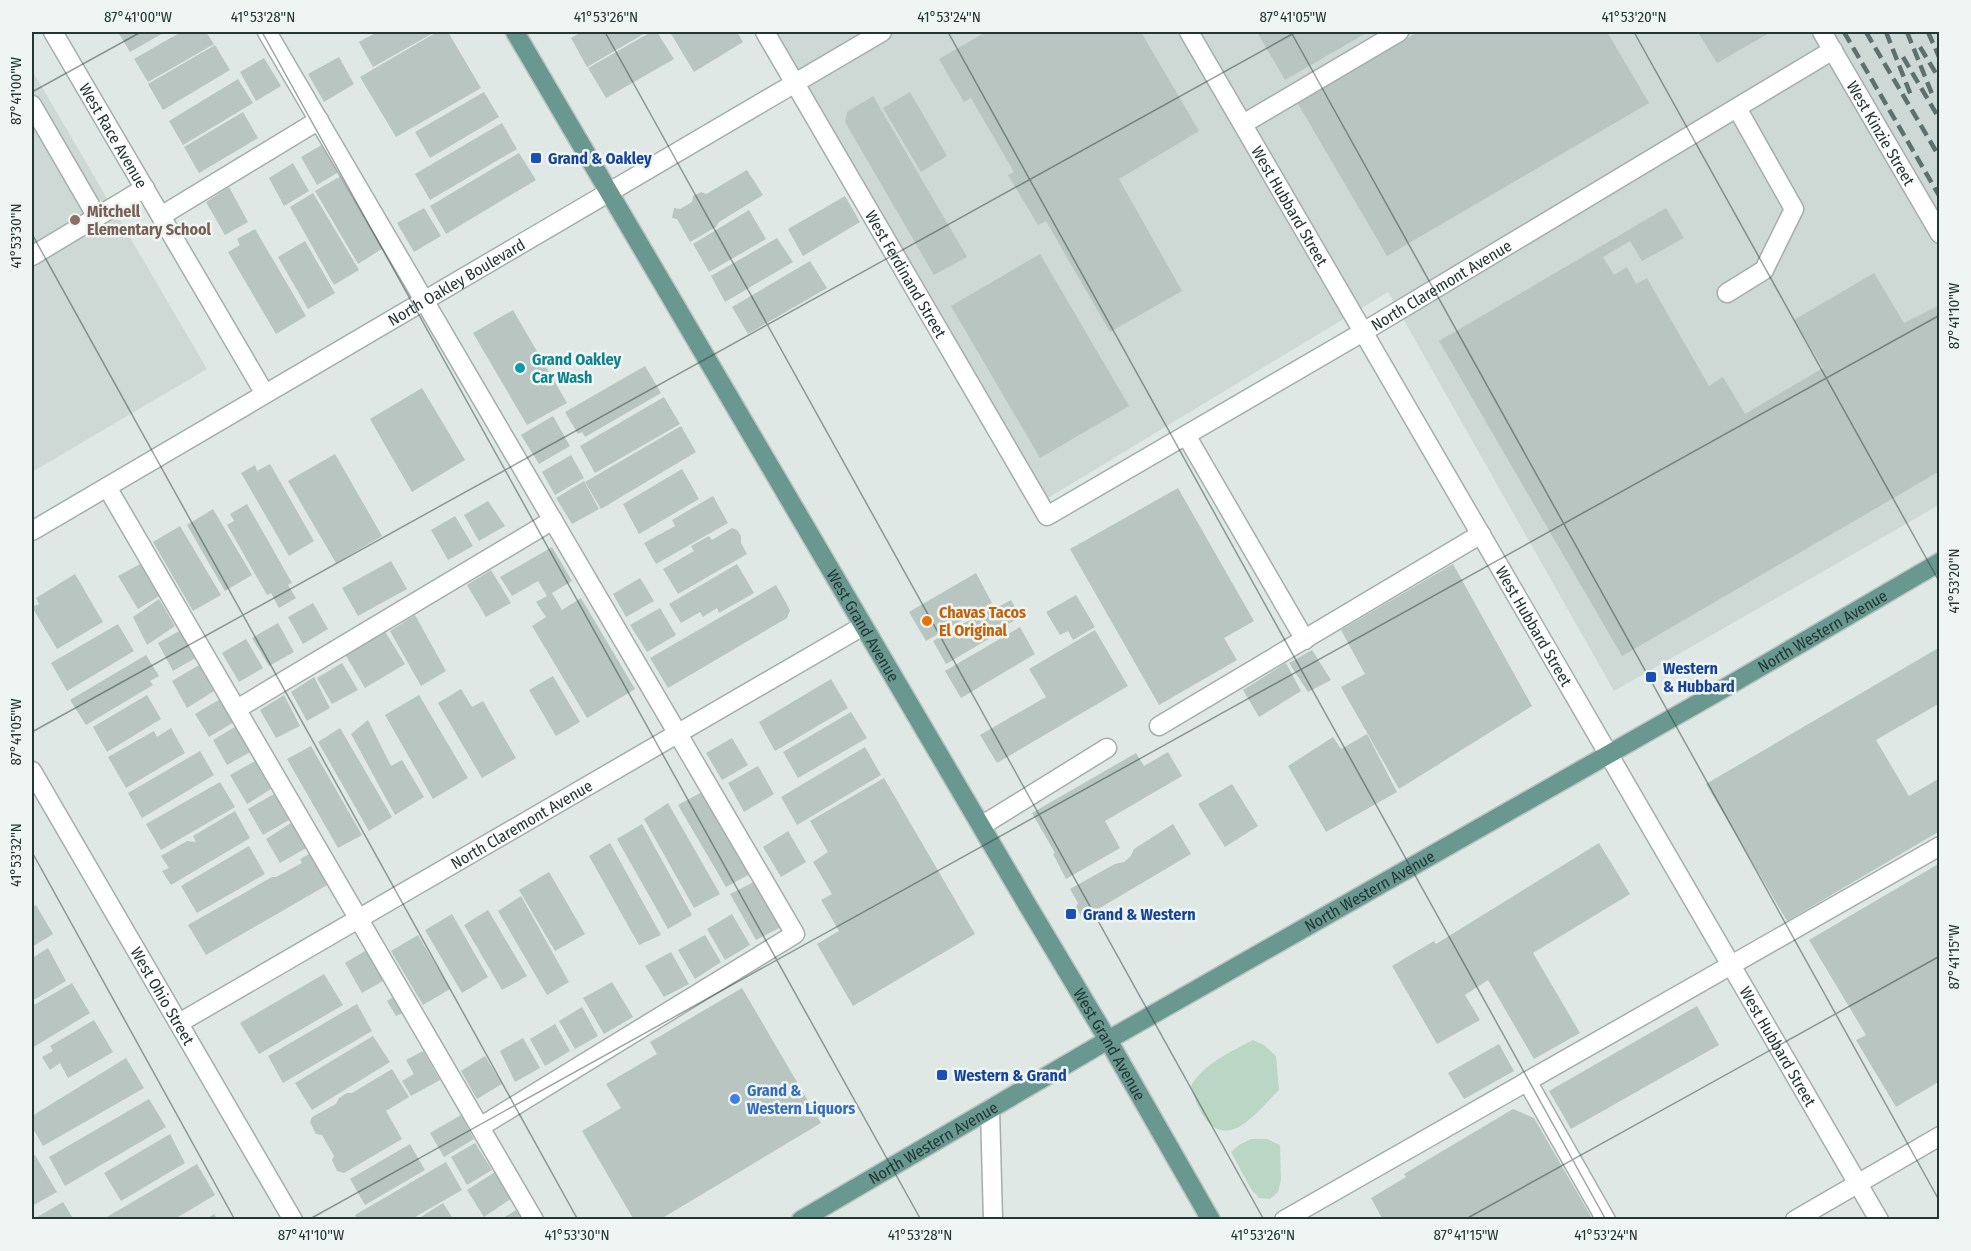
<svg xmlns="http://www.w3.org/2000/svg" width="1971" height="1251" font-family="'Fira Sans Condensed',sans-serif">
<rect width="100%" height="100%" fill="#dfe8e5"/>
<path fill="#ced8d4" d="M 768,32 L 1939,32 L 1939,505 L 1614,691 L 1388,292 L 1043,501 Z
M 32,70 L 207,369 L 32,472 Z"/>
<path fill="#bad7c5" d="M 1253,1040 L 1264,1045 L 1276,1056 L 1279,1090 C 1268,1101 1257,1114 1245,1123 C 1214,1146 1198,1112 1191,1086 C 1202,1065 1232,1051 1253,1040 Z
M 1251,1139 L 1267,1139 L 1280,1145 L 1281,1180 L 1278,1192 L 1270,1199 L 1259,1198 L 1251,1189 L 1231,1152 L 1239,1145 Z"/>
<path fill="#b8c5c1" d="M 118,32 L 165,32 L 130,52 Z
M 181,32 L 206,32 L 214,44 L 148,82 L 134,59 Z
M 377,32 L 435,32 L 373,67 L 359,42 Z
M 437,32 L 448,32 L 481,88 L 396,137 L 360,77 Z
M 581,32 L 647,32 L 587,67 L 571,38 Z
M 651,32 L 657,32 L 674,59 L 606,98 L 588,68 Z
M 670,32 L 737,32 L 743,42 L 694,72 Z
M 986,32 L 1141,32 L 1199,131 L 1119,179 L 1182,291 L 1110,332 L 1046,221 L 1038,225 L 1008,175 L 1014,172 L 971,98 L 964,102 L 939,59 Z
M 1257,32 L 1368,32 L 1285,80 Z
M 1418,32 L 1607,32 L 1649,103 L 1387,256 L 1297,102 Z
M 1698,32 L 1771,32 L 1717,63 Z
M 215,45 L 230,70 L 163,110 L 148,84 Z
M 339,57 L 354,84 L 324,102 L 308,74 Z
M 264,58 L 281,86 L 256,101 L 240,72 Z
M 238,79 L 253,103 L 183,145 L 169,121 Z
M 484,92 L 499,117 L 430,158 L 415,132 Z
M 910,92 L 947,156 L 921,172 L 883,108 Z
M 873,96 L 967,257 L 934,275 L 845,122 L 847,112 Z
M 243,112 L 258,138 L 199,173 L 184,147 Z
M 502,123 L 517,149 L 430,200 L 415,174 Z
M 325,143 L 342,170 L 317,185 L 301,157 Z
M 519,153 L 536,180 L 446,234 L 430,206 Z
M 293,163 L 309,191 L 284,206 L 269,178 Z
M 747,170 L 763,195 L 719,222 L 716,227 L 690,242 L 677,219 L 672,218 L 674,208 L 680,209 L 692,202 L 693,196 L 701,192 L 706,194 Z
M 346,173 L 388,245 L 358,264 L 315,191 Z
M 229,187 L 248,222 L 225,235 L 206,202 Z
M 313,193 L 359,270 L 334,285 L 290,207 Z
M 845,196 L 860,222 L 803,256 L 788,229 Z
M 424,208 L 441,236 L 414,252 L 397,223 Z
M 1666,208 L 1684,238 L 1642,261 L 1630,241 L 1603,257 L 1614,275 L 1627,267 L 1636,284 L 1647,278 L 1709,386 L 1723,377 L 1745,414 L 1823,368 L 1794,320 L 1874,273 L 1904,323 L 1940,305 L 1940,471 L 1622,656 L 1439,341 Z
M 749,210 L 766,239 L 709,272 L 693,244 Z
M 255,229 L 306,316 L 276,334 L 228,252 L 240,245 L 237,239 Z
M 777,238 L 793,262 L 725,302 L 711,276 Z
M 305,241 L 335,293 L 308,309 L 278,257 Z
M 1040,254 L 1129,406 L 1040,458 L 951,306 Z
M 810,261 L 827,288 L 748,334 L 732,307 Z
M 513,310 L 567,403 L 527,425 L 473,333 Z
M 645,366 L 661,393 L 585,437 L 582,432 L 578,434 L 565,412 Z
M 422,388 L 465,460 L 412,492 L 370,419 Z
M 664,397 L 680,424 L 595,473 L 580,446 Z
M 553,416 L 570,446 L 539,464 L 521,435 Z
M 681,426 L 696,452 L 601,509 L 585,482 Z
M 335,454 L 382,536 L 336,563 L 288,481 Z
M 571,455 L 584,478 L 555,495 L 542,472 Z
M 270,464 L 314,541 L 289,556 L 241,473 L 255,465 L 257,471 Z
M 682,469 L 699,499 L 639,534 L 623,504 Z
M 584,481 L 599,509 L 572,524 L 556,498 Z
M 1178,488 L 1254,621 L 1224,638 L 1237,660 L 1159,705 L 1070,549 Z
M 713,496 L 728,523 L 656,564 L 644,543 L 675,526 L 672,520 Z
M 488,501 L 505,526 L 479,541 L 464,515 Z
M 247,504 L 292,583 L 288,585 L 296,598 L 279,608 L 271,593 L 267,595 L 227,525 L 234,521 L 230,514 Z
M 213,509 L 252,575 L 225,591 L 187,525 Z
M 455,516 L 473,546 L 448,560 L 431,530 Z
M 180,526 L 221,595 L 193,611 L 153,542 Z
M 732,528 L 737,530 L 741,536 L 741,543 L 747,554 L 678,594 L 663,569 L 694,551 L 691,546 L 709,536 L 712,540 Z
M 552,547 L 572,581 L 552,593 L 562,610 L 581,598 L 635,689 L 587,718 L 532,626 L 546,617 L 536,602 L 547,596 L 538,581 L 512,596 L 500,577 Z
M 391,561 L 407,589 L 358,616 L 342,588 Z
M 142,563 L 161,595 L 138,609 L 118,576 Z
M 737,564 L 754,593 L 719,613 L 717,608 L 703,617 L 700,612 L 681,623 L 669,604 Z
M 1453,564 L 1532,706 L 1399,789 L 1341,687 L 1365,674 L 1341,630 Z
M 491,570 L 511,603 L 486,617 L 467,585 Z
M 976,573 L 992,603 L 926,641 L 909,612 Z
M 75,574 L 103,622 L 57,649 L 32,607 L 39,604 L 36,598 Z
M 640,578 L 654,601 L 626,617 L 613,594 Z
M 776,585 L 790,610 L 787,618 L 668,688 L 650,658 Z
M 1076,595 L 1095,627 L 1073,640 L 1068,631 L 1060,635 L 1046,612 Z
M 159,599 L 175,626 L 147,645 L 133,617 Z
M 1011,600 L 1021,617 L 1008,624 L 1009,627 L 946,664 L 933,641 L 997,604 L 998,607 Z
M 313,603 L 328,629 L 303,644 L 288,617 Z
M 660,608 L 676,635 L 647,652 L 630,625 Z
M 415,615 L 446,671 L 421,686 L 390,631 Z
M 278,623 L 294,652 L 269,666 L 252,638 Z
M 118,624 L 134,651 L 67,691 L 51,663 Z
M 1020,627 L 1035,654 L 961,698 L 945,671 Z
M 181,630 L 197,657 L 173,671 L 158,643 Z
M 384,630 L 405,664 L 365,688 L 345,654 Z
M 1095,630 L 1128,686 L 997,763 L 980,735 L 1046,697 L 1029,669 Z
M 246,639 L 263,668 L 239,682 L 222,653 Z
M 1940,647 L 1940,703 L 1876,740 L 1909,796 L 1940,778 L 1940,831 L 1787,921 L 1706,784 Z
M 1312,650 L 1331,680 L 1308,692 L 1289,663 Z
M 146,655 L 159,676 L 150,681 L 153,685 L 86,725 L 70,700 Z
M 342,663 L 358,690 L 332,704 L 317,678 Z
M 1286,663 L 1301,691 L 1259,717 L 1243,690 Z
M 199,665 L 214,691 L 187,708 L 172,681 Z
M 553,676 L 580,722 L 556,736 L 529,690 Z
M 314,677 L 330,708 L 307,721 L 291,692 Z
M 831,679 L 848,708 L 775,751 L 759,722 Z
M 461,689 L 472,707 L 483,701 L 516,758 L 482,778 L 438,703 Z
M 147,695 L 161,719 L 107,752 L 93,727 Z
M 284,695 L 300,726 L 276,738 L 260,710 Z
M 419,695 L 468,778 L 433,799 L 385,715 Z
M 222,698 L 236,721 L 209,737 L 195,714 Z
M 851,712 L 867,738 L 798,778 L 783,752 Z
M 368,720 L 391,766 L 402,760 L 424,797 L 395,815 L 351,734 Z
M 238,725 L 252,751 L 227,765 L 213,740 Z
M 171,728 L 185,753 L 126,788 L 108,757 L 154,731 L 157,737 Z
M 340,728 L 392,817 L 369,831 L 318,742 Z
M 1367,734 L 1397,792 L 1326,832 L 1288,766 L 1333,737 L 1341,749 Z
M 732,738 L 748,765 L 722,780 L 706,753 Z
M 311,746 L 362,835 L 338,848 L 287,759 Z
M 865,747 L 881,775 L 797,825 L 781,797 Z
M 200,751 L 214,775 L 142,818 L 128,793 Z
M 1168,752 L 1182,776 L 1105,821 L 1120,848 L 1066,879 L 1053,854 L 1055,853 L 1032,813 L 1136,753 L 1144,766 Z
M 255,761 L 271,789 L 247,804 L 230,775 Z
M 758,766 L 774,794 L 744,812 L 728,783 Z
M 884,778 L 975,934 L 853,1006 L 817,944 L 839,931 L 821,900 L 832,894 L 813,862 L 828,852 L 810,821 Z
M 220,782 L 235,807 L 161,850 L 146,824 Z
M 1232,784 L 1258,826 L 1225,847 L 1198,804 Z
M 704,791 L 752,873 L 726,887 L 678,805 Z
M 274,794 L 289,820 L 263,835 L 248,809 Z
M 668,803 L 720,894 L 694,908 L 644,819 Z
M 235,811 L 250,838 L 171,885 L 162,871 L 169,868 L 161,856 L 187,841 L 196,842 L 193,836 Z
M 291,823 L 306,848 L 280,863 L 266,839 Z
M 642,824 L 692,915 L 668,929 L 617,839 Z
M 1173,824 L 1191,854 L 1088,915 L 1081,916 L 1076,907 L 1078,903 L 1070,889 L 1115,864 L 1124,862 L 1131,856 L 1134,849 Z
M 788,831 L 806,862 L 781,877 L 763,847 Z
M 610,843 L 661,935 L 639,945 L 589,856 Z
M 1599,843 L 1630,894 L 1533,953 L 1580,1033 L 1534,1059 L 1488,980 L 1465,995 L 1480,1020 L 1437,1044 L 1392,966 L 1434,941 L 1436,944 Z
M 249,846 L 265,874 L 197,913 L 181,886 Z
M 309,854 L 327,885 L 206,955 L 188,925 L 272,877 L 276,877 L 302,863 L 300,859 Z
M 1940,863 L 1940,1081 L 1896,1107 L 1856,1040 L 1866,1035 L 1809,940 Z
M 549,872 L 585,934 L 555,951 L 519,890 Z
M 756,881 L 781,927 L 756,940 L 730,894 Z
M 521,896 L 569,982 L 547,995 L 498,911 Z
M 36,905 L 53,934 L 32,947 L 32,908 Z
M 488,910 L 527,976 L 502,990 L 464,925 Z
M 452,914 L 488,977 L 462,993 L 425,930 Z
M 732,914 L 750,945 L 725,960 L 707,929 Z
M 418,935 L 450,989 L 423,1005 L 391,951 Z
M 705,935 L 721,962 L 695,979 L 678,950 Z
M 48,948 L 66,981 L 32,1001 L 32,958 Z
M 370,948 L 388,978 L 362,993 L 345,963 Z
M 671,952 L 689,984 L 664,997 L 645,966 Z
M 324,974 L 343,1005 L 259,1054 L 240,1023 Z
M 612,982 L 633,1017 L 604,1034 L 583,998 Z
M 72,983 L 90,1013 L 32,1048 L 32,1024 L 34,1023 L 32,1018 L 32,1006 Z
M 742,988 L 821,1123 L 659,1220 L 634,1220 L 582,1131 L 621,1108 L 606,1084 L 657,1054 L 650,1042 Z
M 395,996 L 405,1012 L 396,1016 L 387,1001 Z
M 357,1004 L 372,1031 L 283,1083 L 268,1056 Z
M 1697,1006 L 1719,1045 L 1571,1129 L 1549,1091 Z
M 582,1007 L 598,1036 L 575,1049 L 559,1021 Z
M 94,1020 L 113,1052 L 68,1078 L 60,1063 L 50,1070 L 42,1057 L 53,1051 L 50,1046 Z
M 555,1024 L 570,1051 L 545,1066 L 530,1039 Z
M 373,1036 L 390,1062 L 312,1110 L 295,1083 Z
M 523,1038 L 540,1068 L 515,1082 L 500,1051 Z
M 1499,1044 L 1514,1071 L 1464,1099 L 1448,1073 Z
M 423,1051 L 440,1080 L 411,1096 L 402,1081 L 414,1074 L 406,1060 Z
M 485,1056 L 502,1084 L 477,1099 L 461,1071 Z
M 126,1058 L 144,1088 L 43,1146 L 32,1127 L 32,1116 Z
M 392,1069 L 409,1097 L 386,1111 L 402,1139 L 344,1173 L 337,1171 L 332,1160 L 334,1156 L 322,1135 L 316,1134 L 310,1122 L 312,1117 L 336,1104 L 339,1098 L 347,1093 L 352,1093 Z
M 149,1099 L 166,1127 L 65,1186 L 49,1157 Z
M 1513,1109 L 1534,1118 L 1593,1220 L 1383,1220 L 1371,1198 L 1406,1177 L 1404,1174 Z
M 461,1115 L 474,1139 L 444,1157 L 430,1133 Z
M 170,1134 L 185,1163 L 121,1201 L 104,1173 Z
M 475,1143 L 492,1170 L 467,1185 L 451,1157 Z
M 410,1144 L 425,1170 L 365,1205 L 350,1179 Z
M 35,1155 L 57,1192 L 32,1206 L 32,1157 Z
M 446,1162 L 462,1190 L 410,1220 L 358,1220 L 355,1215 Z
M 197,1164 L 215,1195 L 173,1220 L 109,1220 L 107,1217 Z
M 495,1172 L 512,1198 L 484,1217 L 467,1190 Z
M 63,1202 L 74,1220 L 32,1220 Z
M 443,1203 L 454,1220 L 416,1220 Z
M 516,1210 L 522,1220 L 500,1220 Z
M 214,1214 L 218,1220 L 205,1220 Z"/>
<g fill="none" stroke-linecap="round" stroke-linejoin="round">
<g stroke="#a3afac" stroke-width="21">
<g id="minor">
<path id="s1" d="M 53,32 L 265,394"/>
<path d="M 267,32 L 795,934 L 480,1127"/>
<path id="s2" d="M 765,32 L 1047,516 L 1363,332 L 1833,50"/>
<path id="s3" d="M 1189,32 L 1879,1220"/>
<path id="s4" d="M 1822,32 L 1940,234"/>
<path d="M 32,105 L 97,217"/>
<path d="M 1243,124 L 1399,32"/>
<path d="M 161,216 L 319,120"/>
<path d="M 32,256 L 145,188"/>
<path d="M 1727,293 L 1764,270 L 1794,209 L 1737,108"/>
<path d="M 1186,435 L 1305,640"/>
<path d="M 107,487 L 534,1220"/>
<path id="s5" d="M 32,531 L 882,32"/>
<path d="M 237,709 L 553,520"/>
<path d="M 1159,726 L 1481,534"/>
<path id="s6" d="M 32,771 L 293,1220"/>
<path d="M 981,826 L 1107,748"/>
<path id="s7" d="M 179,1023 L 863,626"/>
<path d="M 1527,1081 L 1606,1220"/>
<path d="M 990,1109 L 993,1220"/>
<path d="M 1284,1220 L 1940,846"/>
<path d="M 1795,1220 L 1940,1136"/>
</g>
</g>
<g stroke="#bdc3c2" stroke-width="21">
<g id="major">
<path id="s8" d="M 515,32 L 1028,906 L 1108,1040 L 1211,1220"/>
<path id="s9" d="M 801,1220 L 1108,1040 L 1716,693 L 1940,562"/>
</g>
</g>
<use href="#minor" stroke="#fff" stroke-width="18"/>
<use href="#major" stroke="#699891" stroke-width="18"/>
<path stroke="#5d726e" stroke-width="4.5" stroke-dasharray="12 6" stroke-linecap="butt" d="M 1844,32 L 1940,197
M 1866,32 L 1940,158
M 1886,32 L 1912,98
M 1907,32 L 1932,94
M 1928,32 L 1940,59
M 1920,47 L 1940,80
M 1903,57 L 1940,120"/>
</g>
<path fill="none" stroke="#223633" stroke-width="1.5" stroke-opacity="0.45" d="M 262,32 L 921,1220M 605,32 L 1264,1220M 948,32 L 1606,1220M 1291,32 L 1940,1202M 1634,32 L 1940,583M 32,92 L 141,32M 32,234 L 578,1220M 32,732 L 1296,32M 32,852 L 235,1220M 308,1220 L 1940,315M 1464,1220 L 1940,956"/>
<g fill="#1a4fb4" stroke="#eff5f3" stroke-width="2">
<rect x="530" y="152" width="12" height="12" rx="3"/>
<rect x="1645" y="671" width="12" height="12" rx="3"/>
<rect x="1065" y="908" width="12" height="12" rx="3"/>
<rect x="936" y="1069" width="12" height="12" rx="3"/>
</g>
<circle fill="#8d6e63" stroke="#eff5f3" stroke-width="2" cx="75" cy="220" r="6"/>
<circle fill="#0f9aa8" stroke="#eff5f3" stroke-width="2" cx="520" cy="368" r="6"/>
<circle fill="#e8710a" stroke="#eff5f3" stroke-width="2" cx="927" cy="621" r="6"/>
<circle fill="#3f7fe0" stroke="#eff5f3" stroke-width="2" cx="735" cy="1099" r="6"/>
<g text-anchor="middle" stroke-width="5" stroke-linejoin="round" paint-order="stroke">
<g font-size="16" fill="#223633" stroke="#eff5f3">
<text dy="6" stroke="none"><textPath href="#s4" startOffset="117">West Kinzie Street</textPath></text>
<text dy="6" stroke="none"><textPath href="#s1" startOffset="120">West Race Avenue</textPath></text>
<text dy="6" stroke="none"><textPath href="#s3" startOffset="201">West Hubbard Street</textPath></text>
<text dy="6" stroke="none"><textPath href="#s2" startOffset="280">West Ferdinand Street</textPath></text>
<text dy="6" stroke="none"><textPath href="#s5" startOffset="492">North Oakley Boulevard</textPath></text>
<text dy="6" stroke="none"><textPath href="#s2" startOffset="1017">North Claremont Avenue</textPath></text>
<text dy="6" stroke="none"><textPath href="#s3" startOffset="687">West Hubbard Street</textPath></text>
<text dy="6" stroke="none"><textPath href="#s8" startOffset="688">West Grand Avenue</textPath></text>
<text dy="6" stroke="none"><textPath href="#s9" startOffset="1179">North Western Avenue</textPath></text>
<text dy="6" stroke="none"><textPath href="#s7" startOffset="396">North Claremont Avenue</textPath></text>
<text dy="6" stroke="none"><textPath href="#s9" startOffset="657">North Western Avenue</textPath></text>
<text dy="6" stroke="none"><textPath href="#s6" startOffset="260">West Ohio Street</textPath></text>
<text dy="6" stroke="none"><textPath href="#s8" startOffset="1174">West Grand Avenue</textPath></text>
<text dy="6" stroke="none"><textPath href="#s3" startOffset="1173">West Hubbard Street</textPath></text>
<text dy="6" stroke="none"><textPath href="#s9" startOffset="153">North Western Avenue</textPath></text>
</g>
<g font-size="16" font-weight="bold" fill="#164399" stroke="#eff5f3" text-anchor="start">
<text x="548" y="164">Grand &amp; Oakley</text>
<text x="1663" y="674">Western<tspan x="1663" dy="18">&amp; Hubbard</tspan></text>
<text x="1083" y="920">Grand &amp; Western</text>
<text x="954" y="1081">Western &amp; Grand</text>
</g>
<g font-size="16" font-weight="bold" fill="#785e54" stroke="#eff5f3" text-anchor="start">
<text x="87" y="217">Mitchell<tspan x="87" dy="18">Elementary School</tspan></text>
</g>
<g font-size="16" font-weight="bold" fill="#0d838f" stroke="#eff5f3" text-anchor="start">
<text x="532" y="365">Grand Oakley<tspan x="532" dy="18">Car Wash</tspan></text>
</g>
<g font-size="16" font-weight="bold" fill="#c56008" stroke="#eff5f3" text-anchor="start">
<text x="939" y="618">Chavas Tacos<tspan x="939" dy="18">El Original</tspan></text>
</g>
<g font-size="16" font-weight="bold" fill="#366cbe" stroke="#eff5f3" text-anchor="start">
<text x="747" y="1096">Grand &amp;<tspan x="747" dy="18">Western Liquors</tspan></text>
</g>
</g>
<rect width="1971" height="1251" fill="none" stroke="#eff5f3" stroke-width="66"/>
<rect x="33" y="33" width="1905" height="1185" fill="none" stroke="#223633" stroke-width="2"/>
<g font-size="15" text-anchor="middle" fill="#223633">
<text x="138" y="22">87°41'00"W</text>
<text x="263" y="22">41°53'28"N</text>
<text x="606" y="22">41°53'26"N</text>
<text x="949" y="22">41°53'24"N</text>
<text x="1293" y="22">87°41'05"W</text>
<text x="1634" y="22">41°53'20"N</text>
<text transform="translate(16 91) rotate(-90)" y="5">87°41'00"W</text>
<text transform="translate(16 236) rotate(-90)" y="5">41°53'30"N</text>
<text transform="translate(1954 316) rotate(-90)" y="5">87°41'10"W</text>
<text transform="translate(1954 581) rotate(-90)" y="5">41°53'20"N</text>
<text transform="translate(16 732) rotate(-90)" y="5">87°41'05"W</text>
<text transform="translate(16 855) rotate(-90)" y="5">41°53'32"N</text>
<text transform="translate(1954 957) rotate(-90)" y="5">87°41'15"W</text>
<text x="311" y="1240">87°41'10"W</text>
<text x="577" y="1240">41°53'30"N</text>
<text x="920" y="1240">41°53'28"N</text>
<text x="1263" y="1240">41°53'26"N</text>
<text x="1466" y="1240">87°41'15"W</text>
<text x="1606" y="1240">41°53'24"N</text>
</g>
</svg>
